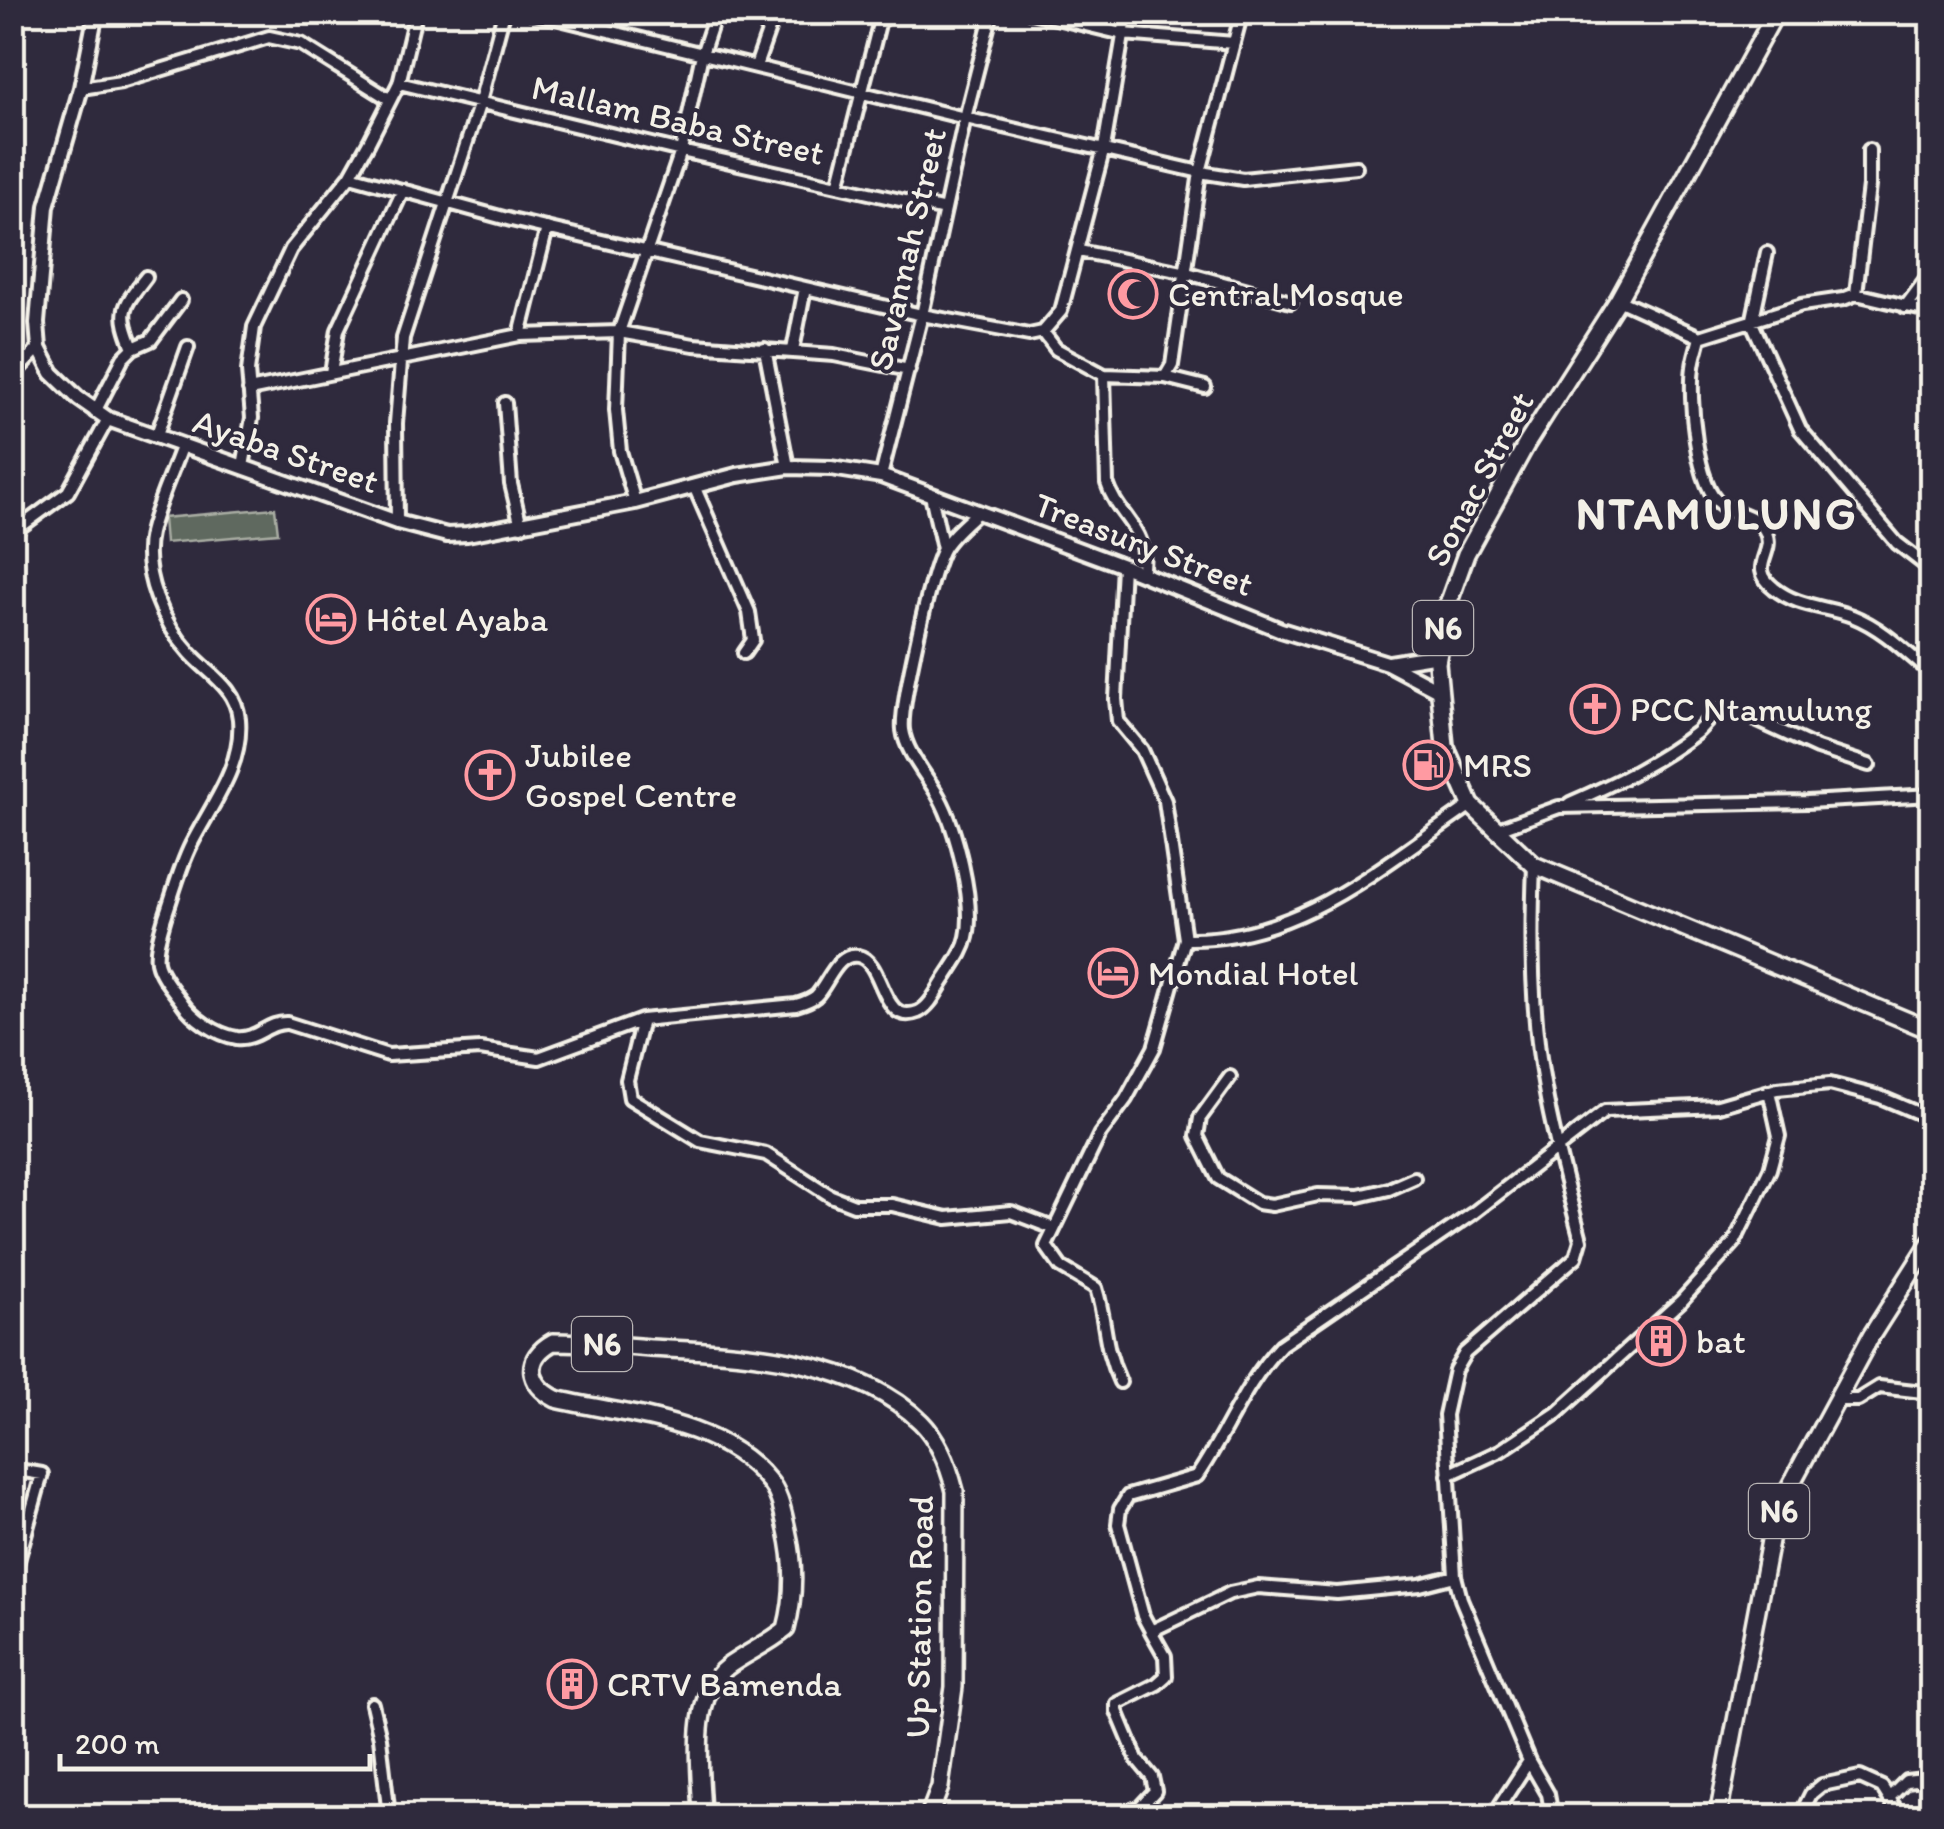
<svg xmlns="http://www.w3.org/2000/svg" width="1944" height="1829" font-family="Itim,sans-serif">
<rect width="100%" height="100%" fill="#2f2a3d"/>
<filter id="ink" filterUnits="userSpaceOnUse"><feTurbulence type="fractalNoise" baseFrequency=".01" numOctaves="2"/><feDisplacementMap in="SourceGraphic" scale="20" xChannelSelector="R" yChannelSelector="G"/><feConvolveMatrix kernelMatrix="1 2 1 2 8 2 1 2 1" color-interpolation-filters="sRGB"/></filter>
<g filter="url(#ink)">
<path fill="#5e695e" stroke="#a9ada3" stroke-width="2.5" d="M 275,508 L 278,533 L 165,543 L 163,518 Z"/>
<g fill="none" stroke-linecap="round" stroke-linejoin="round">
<g stroke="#f4f1e8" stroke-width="18">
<path id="minor" d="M 531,12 L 965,118 L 922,315 L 881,476
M 992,12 L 965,118 L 1200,172 L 1243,179 L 1356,167
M 1031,12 L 1123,34 L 1234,43
M 756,66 L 775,12
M 399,83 L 681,151 L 945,210
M 81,88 L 121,82 L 269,37 L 301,44 L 389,99
M 350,176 L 511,220 L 922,315 L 1029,335 L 1043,332 L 1061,311 L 1104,148 L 1127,12
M 838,186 L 882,12
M 1079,251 L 1187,273 L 1291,302
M 1767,253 L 1752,323 L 1800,429 L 1897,543 L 1932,570
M 1856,294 L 1869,186 L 1869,150
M 1618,300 L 1700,337
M 1905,307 L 1932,271
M 1932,312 L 1856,294 L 1843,299 L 1802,305 L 1700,337 C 1698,347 1694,357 1693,367 C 1689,397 1695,487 1722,505 C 1736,514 1759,515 1766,533 C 1775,554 1747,567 1774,588 C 1797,607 1825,606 1852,616 C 1883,628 1907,653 1932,674
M 1043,332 L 1056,349 L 1104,375 L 1107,483 C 1118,519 1151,529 1142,574
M 520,335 L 547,228
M 133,348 C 118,310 122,308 146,277
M 765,349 L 788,467
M 793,350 L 805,288
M 331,373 L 338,330 L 403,190
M 1104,375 L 1165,377 L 1172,365 L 1200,172 L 1242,12
M 12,376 L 39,348
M 1165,377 L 1205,387
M 249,390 L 520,335 L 619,332 L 694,345 L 834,355 L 909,370
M 505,403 L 511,484 L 521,526
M 95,412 L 123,358 L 133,348 L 151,340 L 181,300
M 156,437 L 188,347
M 181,447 C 171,475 157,504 150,533 C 141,573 163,624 190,653 C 209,674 236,687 239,719 C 243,767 211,805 191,845 C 180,867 173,894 165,917 C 161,931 155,948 157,962 C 160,976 173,990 181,1001 C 192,1018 217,1035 237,1038 C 257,1040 268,1022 287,1023 L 388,1055 L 480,1049 L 539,1058 L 642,1020 L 796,1005 C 803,1003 810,1001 816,996 C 828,984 837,952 858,956 C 885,961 880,1027 918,1012 C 931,1006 938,988 946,977 C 954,964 964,952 967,937 C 975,902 956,828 939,797 C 928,777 906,753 903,730 C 900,705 930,576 942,551 C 949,537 966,523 978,512
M 243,466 L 252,418 L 248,371 L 254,327 L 291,249 L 350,176 L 369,142 L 399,83 L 416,12
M 694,486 L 749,612 L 753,640 L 744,653
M 931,495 L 943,549
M 635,502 L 620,451 L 616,410 L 619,332 L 681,151 L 702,54 L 716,12
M 397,522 L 396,423 L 403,338 L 480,102 L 504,12
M 12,533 L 68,492 L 108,419
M 1570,803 C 1614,784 1657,763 1696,733 C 1704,726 1709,717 1719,711 L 1745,715 L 1817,748 L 1869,765
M 1498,829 L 1559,807 L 1807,802 L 1932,795
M 1534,865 C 1531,939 1531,1015 1545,1089 C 1554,1140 1568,1190 1581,1240 L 1576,1257 L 1465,1353 L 1455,1370 L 1445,1415 L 1455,1576 L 1461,1599 L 1529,1761 L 1548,1794 L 1552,1816
M 1185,939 C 1298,942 1382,865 1471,805
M 642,1020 L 627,1080 L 630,1098 L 700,1141 L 766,1154 L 831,1196 L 854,1205 L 892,1205 L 947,1218 L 1011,1212 L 1053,1228
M 1230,1077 L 1200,1118 L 1197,1136 L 1218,1178 L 1258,1203 L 1272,1205 L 1318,1195 L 1359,1196 L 1389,1189 L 1414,1178
M 1120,1382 C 1103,1346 1107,1324 1096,1288 L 1061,1267 L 1046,1246 L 1100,1134 L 1126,1099 L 1154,1048 L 1185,939 L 1165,801 L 1142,750 L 1118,721 L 1116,699 L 1123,566
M 1838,1400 L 1858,1400 L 1879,1387 L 1932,1393
M 12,1469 L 42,1474 L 12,1582
M 1448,1475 L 1500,1451 L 1557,1413 L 1681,1301 L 1734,1243 L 1770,1169 L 1779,1136 L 1769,1091
M 1455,1576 L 1420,1585 L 1337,1593 L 1258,1587 L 1230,1593 L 1151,1631 L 1143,1616 L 1118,1524 L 1120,1509 L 1128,1496 L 1197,1476 C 1227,1432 1244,1384 1281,1345 L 1472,1214 L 1605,1111 L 1718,1106 L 1777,1089 L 1830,1084 L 1880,1097 L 1932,1119
M 372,1704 L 380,1738 L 389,1816
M 1890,1797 L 1906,1781 L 1932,1778
M 1116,1816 L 1140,1807 L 1155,1791 L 1152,1777 L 1137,1759 L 1117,1711 L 1117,1704 L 1157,1684 L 1166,1676 L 1165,1656 L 1151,1631
M 1493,1816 L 1529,1761
M 1800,1816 L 1811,1794 L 1822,1785 L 1860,1777 L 1882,1787 L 1900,1816"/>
</g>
<g stroke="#f4f1e8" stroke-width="20">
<path id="major" d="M 96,12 L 81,88 L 47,206 L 37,323 L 39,348 L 52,373 L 78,398 L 108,419 L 397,522 L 447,535 L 467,534 L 635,502 L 737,475 L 788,467 L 831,468 L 881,476 L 1123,566 L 1281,630 L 1387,663 L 1438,690
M 1389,663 L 1438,655"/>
</g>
<g stroke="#f4f1e8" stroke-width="22">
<path id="highway" d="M 1776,12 L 1618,300 L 1527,443 L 1466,554 L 1448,604 L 1437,663 L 1445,746 L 1471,805 L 1534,865 L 1932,1031
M 702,1816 C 701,1773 688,1697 727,1667 C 746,1653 768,1644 786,1629 C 795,1595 795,1564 787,1530 C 783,1513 780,1493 768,1480 C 718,1419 627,1416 556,1399 C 527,1384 524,1358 553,1342 C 591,1342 630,1347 668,1349 C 750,1352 859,1361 921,1422 C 939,1440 949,1467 955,1491 L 954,1687 L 940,1787 L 929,1816
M 1718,1816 L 1772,1530 L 1783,1499 L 1871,1336 L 1932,1240"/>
</g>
<use href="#minor" stroke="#2f2a3d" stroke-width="10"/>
<use href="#major" stroke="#2f2a3d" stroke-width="12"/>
<use href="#highway" stroke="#2f2a3d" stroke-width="15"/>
</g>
</g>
<defs>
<g id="mosque-ring" transform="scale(2.5)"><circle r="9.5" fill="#2f2a3d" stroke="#ff9aa2" stroke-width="1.5"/><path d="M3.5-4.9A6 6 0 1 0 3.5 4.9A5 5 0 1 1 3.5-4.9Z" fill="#ff9aa2"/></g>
<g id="hotel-ring" transform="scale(2.5)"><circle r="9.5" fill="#2f2a3d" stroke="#ff9aa2" stroke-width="1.5"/><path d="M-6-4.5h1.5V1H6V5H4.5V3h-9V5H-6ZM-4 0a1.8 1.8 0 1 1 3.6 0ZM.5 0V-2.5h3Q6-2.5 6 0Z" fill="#ff9aa2"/></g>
<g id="church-ring" transform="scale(2.5)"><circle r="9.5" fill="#2f2a3d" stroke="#ff9aa2" stroke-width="1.5"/><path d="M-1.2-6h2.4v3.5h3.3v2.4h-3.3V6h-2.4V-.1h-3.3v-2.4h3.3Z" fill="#ff9aa2"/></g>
<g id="fuel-ring" transform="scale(2.5)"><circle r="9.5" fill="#2f2a3d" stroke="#ff9aa2" stroke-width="1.5"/><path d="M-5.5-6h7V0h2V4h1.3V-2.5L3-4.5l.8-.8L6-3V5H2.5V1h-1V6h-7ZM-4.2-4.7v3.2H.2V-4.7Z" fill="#ff9aa2"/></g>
<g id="building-ring" transform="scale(2.5)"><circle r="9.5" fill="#2f2a3d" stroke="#ff9aa2" stroke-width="1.5"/><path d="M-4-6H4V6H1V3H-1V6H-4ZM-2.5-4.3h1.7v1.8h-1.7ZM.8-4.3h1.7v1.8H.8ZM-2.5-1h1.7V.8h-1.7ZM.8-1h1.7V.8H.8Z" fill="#ff9aa2"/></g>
</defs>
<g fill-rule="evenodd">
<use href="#mosque-ring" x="1133" y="294"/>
<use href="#hotel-ring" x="331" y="619"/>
<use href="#church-ring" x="1595" y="709"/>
<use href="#fuel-ring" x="1428" y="765"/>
<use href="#church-ring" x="490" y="775"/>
<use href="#hotel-ring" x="1113" y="973"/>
<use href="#building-ring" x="1661" y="1341"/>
<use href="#building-ring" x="572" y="1684"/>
</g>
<g text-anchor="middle" stroke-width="8" stroke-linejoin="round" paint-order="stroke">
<g fill="#2f2a3d" stroke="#b9b5b5" stroke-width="2.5">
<rect x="1413" y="601" width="60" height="54" rx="8"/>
<rect x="572" y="1317" width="60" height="54" rx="8"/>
<rect x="1749" y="1484" width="60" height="54" rx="8"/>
</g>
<g font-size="32" font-weight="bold" fill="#f4f1e8">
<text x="1443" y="639">N6</text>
<text x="602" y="1355">N6</text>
<text x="1779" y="1522">N6</text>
</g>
<g font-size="35" fill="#f4f1e8" stroke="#2f2a3d">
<text transform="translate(678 120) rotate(13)" y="12">Mallam Baba Street</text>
<text transform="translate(907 249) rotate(-77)" y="12">Savannah Street</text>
<text transform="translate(286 451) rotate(19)" y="12">Ayaba Street</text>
<text transform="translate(1479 479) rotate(-62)" y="12">Sonac Street</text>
<text transform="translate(1144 544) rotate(21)" y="12">Treasury Street</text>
<text transform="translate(919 1617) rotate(-89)" y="12">Up Station Road</text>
</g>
<g font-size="35" fill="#f4f1e8" stroke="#2f2a3d" text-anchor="start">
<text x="1168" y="306">Central Mosque</text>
<text x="366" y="631">Hôtel Ayaba</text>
<text x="1630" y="721">PCC Ntamulung</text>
<text x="525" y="767">Jubilee<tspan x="525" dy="40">Gospel Centre</tspan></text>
<text x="1463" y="777">MRS</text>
<text x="1148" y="985">Mondial Hotel</text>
<text x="1696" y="1353">bat</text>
<text x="607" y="1696">CRTV Bamenda</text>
</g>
<g font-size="45" font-weight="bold" letter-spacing="2.5" fill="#f4f1e8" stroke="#2f2a3d">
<text x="1717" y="529">NTAMULUNG</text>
</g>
</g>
<rect width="1944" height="1829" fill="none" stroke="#2f2a3d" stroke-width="50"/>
<rect x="25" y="25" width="1894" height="1779" fill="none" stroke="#f4f1e8" stroke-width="4" filter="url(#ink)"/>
<path d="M60 1754v15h310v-15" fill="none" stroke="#f4f1e8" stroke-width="5"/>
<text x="75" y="1754" font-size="30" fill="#f4f1e8" stroke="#2f2a3d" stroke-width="8" paint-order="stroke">200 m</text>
</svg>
